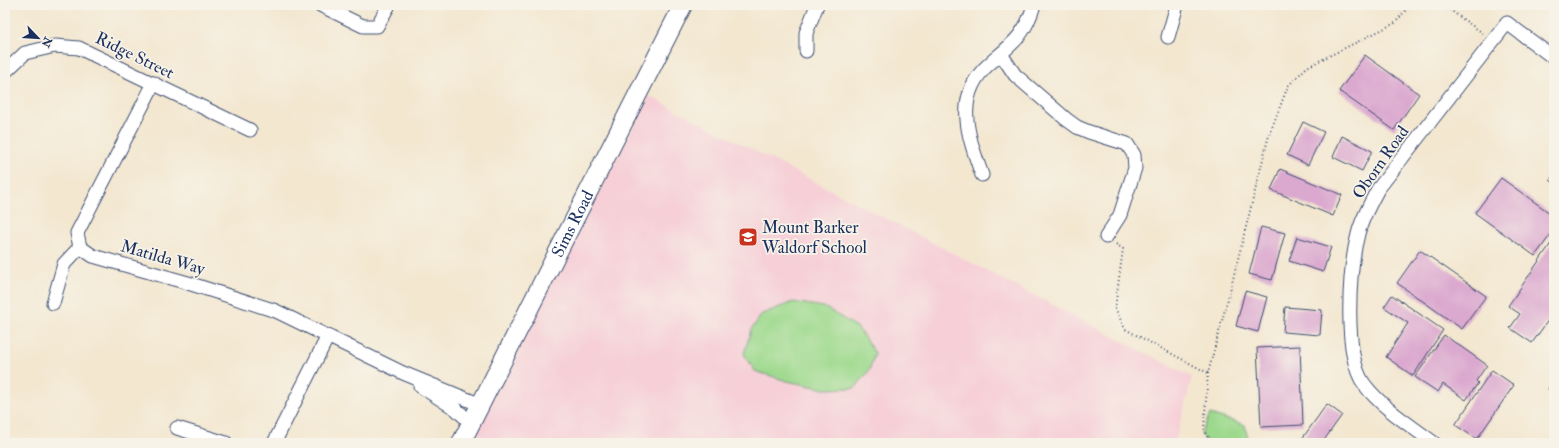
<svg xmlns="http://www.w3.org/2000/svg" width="1559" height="448" font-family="'IM FELL Double Pica',serif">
<rect width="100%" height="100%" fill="#f7f3e8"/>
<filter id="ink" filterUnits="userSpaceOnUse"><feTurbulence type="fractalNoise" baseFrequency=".025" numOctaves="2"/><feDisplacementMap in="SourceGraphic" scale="8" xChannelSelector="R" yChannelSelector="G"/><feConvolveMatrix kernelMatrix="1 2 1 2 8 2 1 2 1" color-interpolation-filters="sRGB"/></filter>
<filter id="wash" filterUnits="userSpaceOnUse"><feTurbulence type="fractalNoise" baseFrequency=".012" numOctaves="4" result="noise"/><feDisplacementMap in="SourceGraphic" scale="16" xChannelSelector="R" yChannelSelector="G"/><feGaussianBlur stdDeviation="0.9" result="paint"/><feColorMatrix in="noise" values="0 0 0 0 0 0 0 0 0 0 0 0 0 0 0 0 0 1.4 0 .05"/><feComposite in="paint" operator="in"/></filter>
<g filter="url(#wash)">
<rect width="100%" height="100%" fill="#f3e7d0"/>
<path fill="#f6cfd7" d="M 649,96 L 1192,377 L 1175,443 L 495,443 L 474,432 Z"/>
<path fill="#9dd98d" stroke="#5c8476" d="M 793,302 L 824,307 L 857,327 L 875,353 L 869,371 L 855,388 L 825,389 L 787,381 L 755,371 L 744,354 L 751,330 L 762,314 Z
M 1210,414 L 1245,425 L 1249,443 L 1208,443 L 1201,434 Z"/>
<g id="blocks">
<path fill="#dba9cf" d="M 1365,55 L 1419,94 L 1394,130 L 1339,91 Z
M 1303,122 L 1324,132 L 1308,165 L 1287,155 Z
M 1342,136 L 1372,151 L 1362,171 L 1333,157 Z
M 1280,169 L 1342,195 L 1333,216 L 1271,190 Z
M 1554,174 L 1554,183 L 1550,180 Z
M 1501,178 L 1554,216 L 1554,230 L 1535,256 L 1475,213 Z
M 1261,227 L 1285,233 L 1272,280 L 1249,274 Z
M 1297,237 L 1331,247 L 1323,272 L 1289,261 Z
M 1554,239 L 1554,312 L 1532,343 L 1510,328 L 1520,314 L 1508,306 Z
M 1420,250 L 1486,296 L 1462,329 L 1397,283 Z
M 1245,291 L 1267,297 L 1258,332 L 1236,326 Z
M 1392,295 L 1443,330 L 1413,376 L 1386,357 L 1408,323 L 1384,307 Z
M 1285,307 L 1322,310 L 1320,335 L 1283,332 Z
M 1444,335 L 1487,365 L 1476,381 L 1478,383 L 1466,400 L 1443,384 L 1438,392 L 1415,377 Z
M 1300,346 L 1303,425 L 1261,427 L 1257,348 Z
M 1492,370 L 1514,385 L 1477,439 L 1455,425 Z
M 1554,380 L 1554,393 L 1548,389 Z
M 1327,404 L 1342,415 L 1322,443 L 1299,443 Z"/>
</g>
</g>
<g filter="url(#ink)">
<use href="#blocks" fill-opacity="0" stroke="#3b4b6f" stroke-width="1"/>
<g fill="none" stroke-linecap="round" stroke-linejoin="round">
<g stroke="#3b4b6f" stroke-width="15">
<path id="street" d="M 320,5 L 363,26 L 377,26 L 389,5
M 1168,37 L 1177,5
M 806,51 L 806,33 L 817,5
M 1001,54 L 1015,75 L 1066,119 L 1077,127 L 1089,132 L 1127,144 L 1134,155 L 1135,168 L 1120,215 L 1106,237
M 5,72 L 25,53 L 55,46 L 79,48 L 250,130
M 154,83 L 77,233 L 80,247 L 93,256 L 188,283 L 276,311 L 403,373 L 481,405
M 982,175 C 968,136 953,96 989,64 C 1012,44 1025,36 1034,5
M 53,303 L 64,264 L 80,247
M 420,386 L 456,409 L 471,423
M 177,428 L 226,443
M 274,443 L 328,336
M 1434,443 C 1410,425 1382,408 1364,384 C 1343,354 1349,269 1358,234 C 1362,218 1370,204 1378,189 L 1507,23 L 1554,58"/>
</g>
<g stroke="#3b4b6f" stroke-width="20">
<g id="secondary">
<path id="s1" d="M 461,443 L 683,5"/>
</g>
</g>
<path stroke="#3b4b6f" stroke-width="2" stroke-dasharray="1 3" stroke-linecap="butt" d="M 1443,5 L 1484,34
M 1116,244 L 1123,249 L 1115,308 L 1125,329 L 1208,373 L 1231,287 L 1269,135 L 1288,86 L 1307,67 L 1395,23 L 1410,5
M 1208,373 L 1204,428 L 1210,443"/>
<use href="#street" stroke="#fff" stroke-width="13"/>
<use href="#secondary" stroke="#fff" stroke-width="18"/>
</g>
</g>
<defs>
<g id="school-square" transform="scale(1)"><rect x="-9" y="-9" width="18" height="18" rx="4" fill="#c8321e" stroke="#f7f3e8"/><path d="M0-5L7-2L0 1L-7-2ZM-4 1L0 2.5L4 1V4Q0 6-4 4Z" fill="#fff"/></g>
</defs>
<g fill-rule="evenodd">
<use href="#school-square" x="748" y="237"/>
</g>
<g text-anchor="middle" stroke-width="3.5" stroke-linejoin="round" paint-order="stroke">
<g font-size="17" fill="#1b2f5e" stroke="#f7f3e8">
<text transform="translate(135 55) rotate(26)" y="6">Ridge Street</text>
<text transform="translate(1380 162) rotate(-55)" y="6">Oborn Road</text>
<text dy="6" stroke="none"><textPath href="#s1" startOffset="246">Sims Road</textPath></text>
<text transform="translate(163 257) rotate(16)" y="6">Matilda Way</text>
</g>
<g font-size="17" fill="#1b2f5e" stroke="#f7f3e8" text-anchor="start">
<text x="762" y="233">Mount Barker<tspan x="762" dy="20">Waldorf School</tspan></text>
</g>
</g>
<rect width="1559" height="448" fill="none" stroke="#f7f3e8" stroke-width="20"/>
<g transform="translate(38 38) rotate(115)" stroke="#f7f3e8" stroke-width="3" paint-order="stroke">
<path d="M0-3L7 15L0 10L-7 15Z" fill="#1b2f5e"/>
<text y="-6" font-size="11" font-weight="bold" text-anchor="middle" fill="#1b2f5e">N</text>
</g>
</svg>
